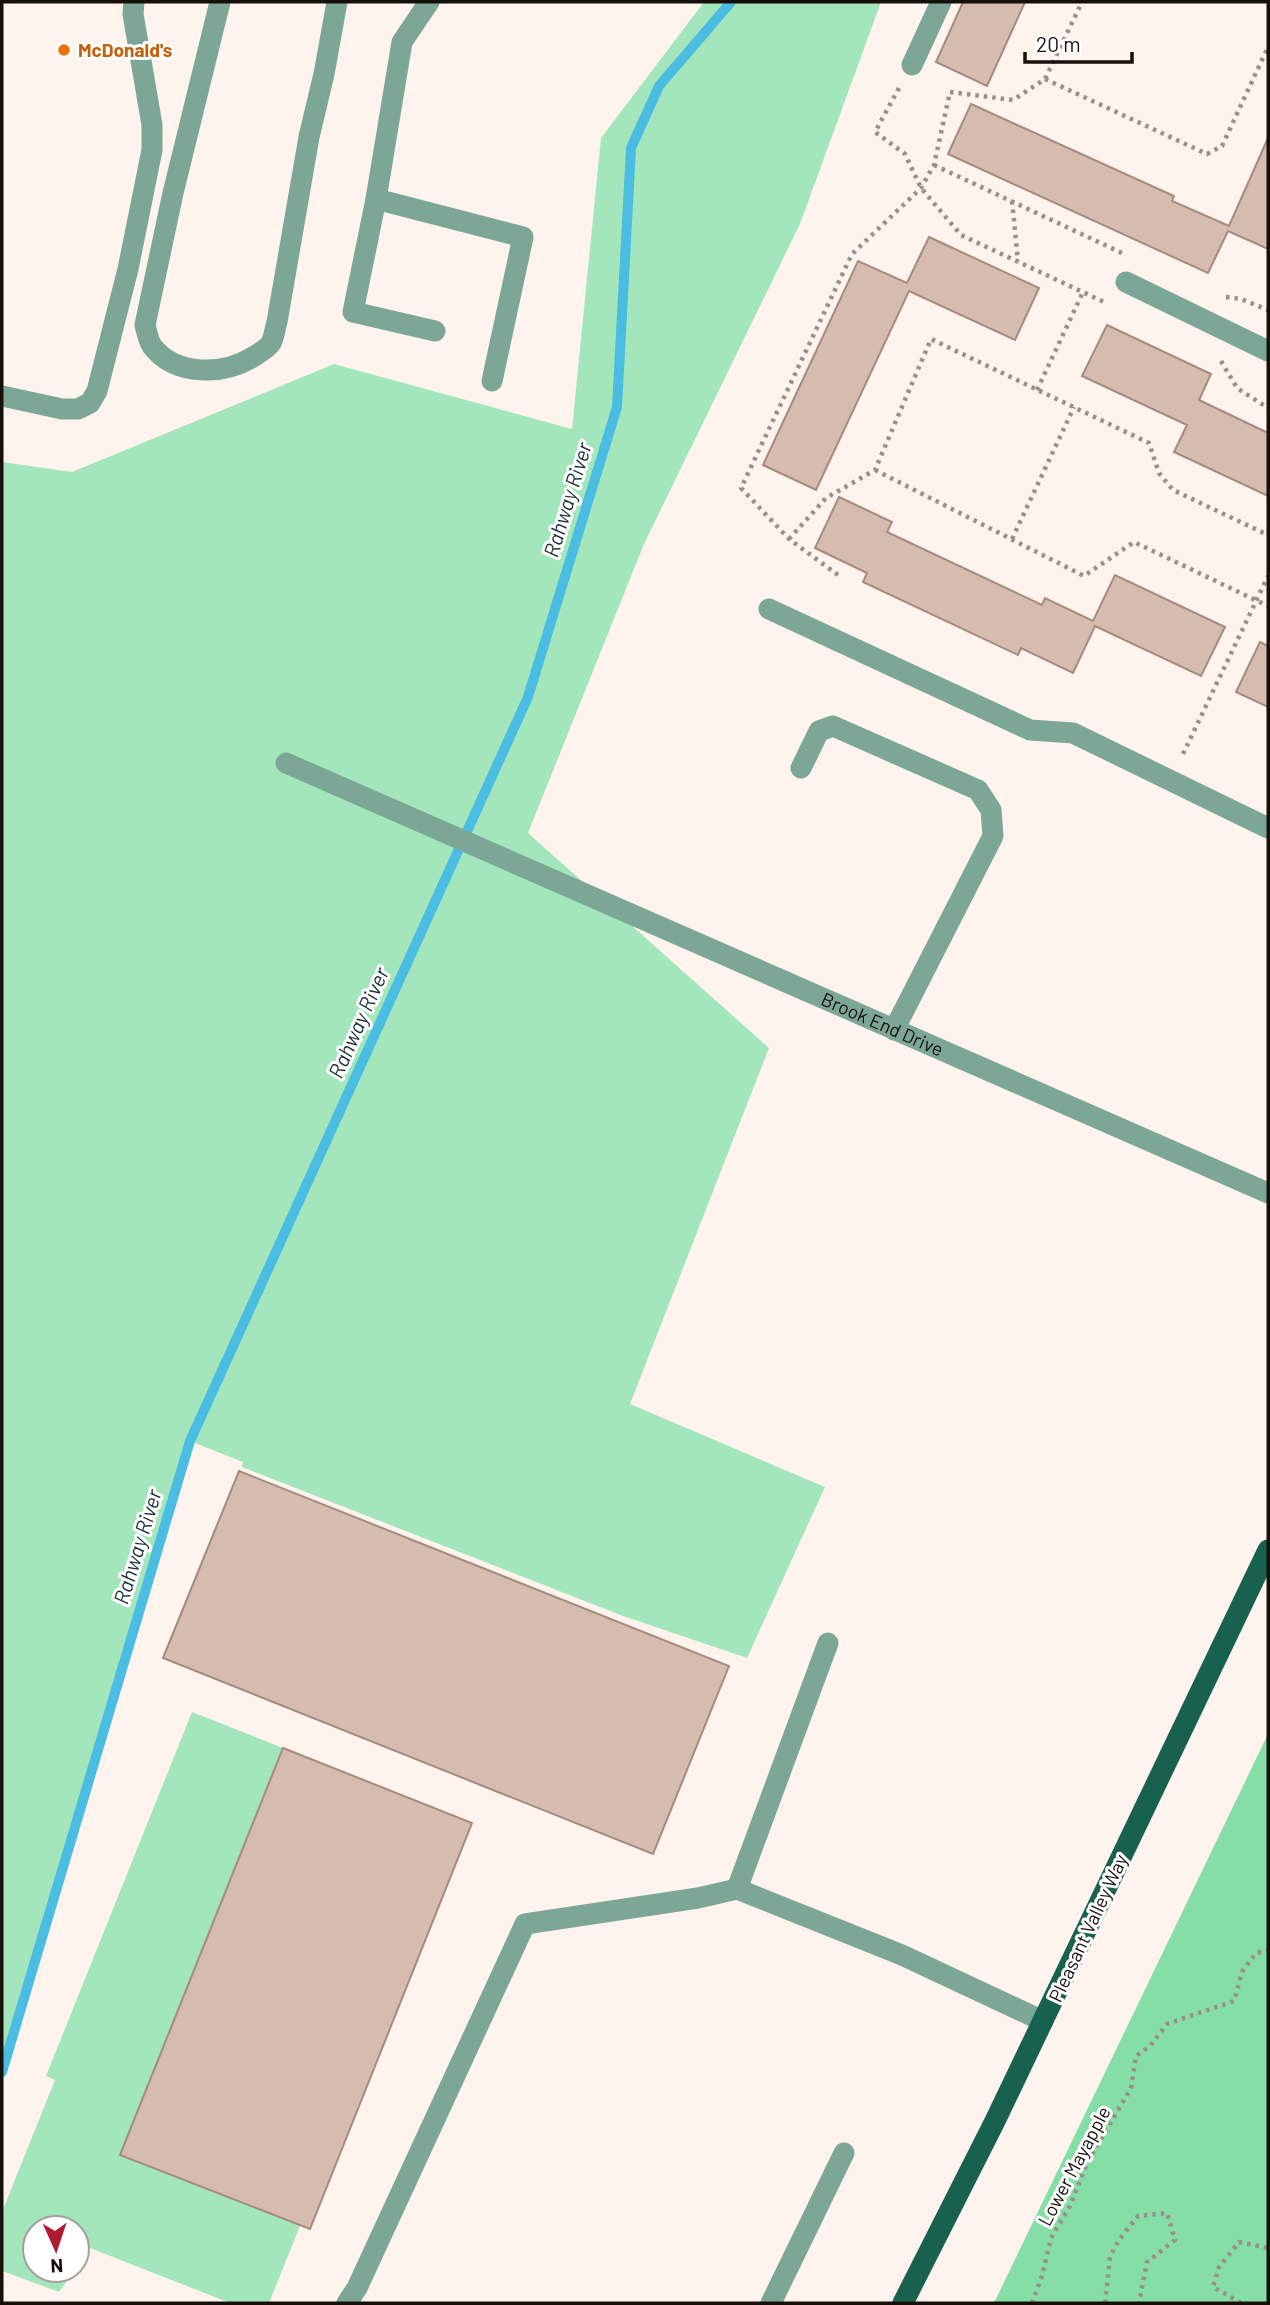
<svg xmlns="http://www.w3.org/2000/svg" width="1270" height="2305" font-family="Barlow,sans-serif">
<rect width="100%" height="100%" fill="#fef3ed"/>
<path fill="#a4e6bb" d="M 704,2 L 881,2 L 800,224 L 644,544 L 528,833 L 769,1048 L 630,1404 L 825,1487 L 747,1658 L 623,1616 L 242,1467 L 243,1462 L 190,1441 L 2,2072 L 2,462 L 72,472 L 334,364 L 572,429 L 601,138 Z
M 192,1712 L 283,1748 L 121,2154 L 300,2226 L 269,2303 L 230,2303 L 85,2246 L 77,2265 L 77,2228 L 35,2228 L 35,2270 L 75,2270 L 59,2292 L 2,2271 L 2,2212 L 55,2080 L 46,2076 Z"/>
<path fill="#86dea7" d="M 1268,1734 L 1268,2303 L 994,2303 Z"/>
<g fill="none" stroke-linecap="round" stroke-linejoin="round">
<path stroke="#4bbde3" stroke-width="10" d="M 2,2072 L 190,1441 L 528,697 L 617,407 L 631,148 L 659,86 L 731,2"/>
</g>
<path fill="#d6bcae" stroke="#a48b7e" stroke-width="2" d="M 963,2 L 1025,2 L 987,86 L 936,62 Z
M 971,104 L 1174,196 L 1172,201 L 1229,226 L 1268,138 L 1268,249 L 1228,231 L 1208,273 L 948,154 Z
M 929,237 L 1039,288 L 1015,340 L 909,291 L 816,490 L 763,465 L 858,261 L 907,283 Z
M 1107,325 L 1211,374 L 1199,400 L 1268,433 L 1268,496 L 1174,452 L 1187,425 L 1082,376 Z
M 839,497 L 892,522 L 887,532 L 1042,605 L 1045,598 L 1093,621 L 1115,575 L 1225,627 L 1201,676 L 1095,626 L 1073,673 L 1021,648 L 1018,655 L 863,582 L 867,573 L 815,548 Z
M 1260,642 L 1268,646 L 1268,707 L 1236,692 Z
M 239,1471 L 729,1666 L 653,1854 L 163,1658 Z
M 283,1748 L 472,1823 L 310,2229 L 120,2155 Z"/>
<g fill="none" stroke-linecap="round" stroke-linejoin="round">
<path stroke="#9a908a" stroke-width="4.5" stroke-dasharray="3.5 5" stroke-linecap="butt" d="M 1045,79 L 1207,154 L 1222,146 L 1268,47
M 899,88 L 875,132 L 905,154 L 921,188 L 961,235 L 1104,302
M 934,165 L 1122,253
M 1012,201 L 1018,261
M 1226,297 L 1241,299 L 1268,310
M 1221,361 L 1237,388 L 1268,408
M 1037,390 L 1083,292
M 875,470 L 1084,576 L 1134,542 L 1268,606
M 789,539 L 826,498 L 875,470 L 931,339 L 1149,443 L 1159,473 L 1173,490 L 1268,535
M 1012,539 L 1074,407
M 838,575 L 789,539 L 741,488 L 852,254 L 921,188 L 934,165 L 950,92 L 1013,100 L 1045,79 L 1082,2
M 1183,754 L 1268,576
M 1032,2303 L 1042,2276 L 1051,2238 L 1070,2206 L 1087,2163 L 1131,2088 L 1136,2056 L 1150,2046 L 1167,2024 L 1234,2001 L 1242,1972 L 1256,1953 L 1268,1950
M 1105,2303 L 1110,2257 L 1119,2240 L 1138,2216 L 1167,2213 L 1175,2240 L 1147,2262 L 1139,2303
M 1241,2303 L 1213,2287 L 1219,2267 L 1239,2242 L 1268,2248"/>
<g stroke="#7ca797" stroke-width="21">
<path d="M 220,2 L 173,193 L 145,325 C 147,332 148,340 152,346 C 176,377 224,375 253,357 C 259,353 267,349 271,343 C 274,338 275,328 277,322 L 309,137 L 324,74 L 337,2"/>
<path d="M 429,2 L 402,42 L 376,199 L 523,237 L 492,381"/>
<path d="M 912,65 L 941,2"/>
<path d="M 376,199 L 353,312 L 435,331"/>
<path d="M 1126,282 L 1268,351"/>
<path d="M 2,396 L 62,409 L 78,409 L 90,403 L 97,391 L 128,269 L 152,150 L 152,125 L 133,14 L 134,2"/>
<path d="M 769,609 L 1030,730 L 1073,733 L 1268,828"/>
<path id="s1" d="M 286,763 L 1268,1193"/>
<path d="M 801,768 L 819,731 L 833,726 L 978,790 L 991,810 L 993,836 L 894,1030"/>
<path d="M 737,1889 L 828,1643"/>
<path d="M 347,2303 L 357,2288 L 525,1924 L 698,1898 L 737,1889 L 902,1955 L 1043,2021"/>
<path d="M 771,2303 L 844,2153"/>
</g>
<path stroke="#17614e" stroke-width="21" d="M 903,2303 L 995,2121 L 1268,1550"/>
</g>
<circle fill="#e8710a" stroke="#fff" stroke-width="2.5" cx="64" cy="50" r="7"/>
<g text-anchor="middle" stroke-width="6" stroke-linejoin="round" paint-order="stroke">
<g font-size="19" font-weight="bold" fill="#c56008" stroke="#fff" text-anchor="start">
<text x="78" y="57">McDonald's</text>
</g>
<g font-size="19" fill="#170f0a" stroke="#fff">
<text dy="7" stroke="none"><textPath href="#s1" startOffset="651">Brook End Drive</textPath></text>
<text transform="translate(1088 1928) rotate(-65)" y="7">Pleasant Valley Way</text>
<text transform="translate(1074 2166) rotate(-62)" y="7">Lower Mayapple</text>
</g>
<g font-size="21" font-style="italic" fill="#1a2e35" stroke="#fff">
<text transform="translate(568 500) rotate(-73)" y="7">Rahway River</text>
<text transform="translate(359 1023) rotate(-66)" y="7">Rahway River</text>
<text transform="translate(138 1547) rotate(-73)" y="7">Rahway River</text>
</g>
</g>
<rect width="1270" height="2305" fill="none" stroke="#170f0a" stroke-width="7"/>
<g transform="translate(56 2249) rotate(177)"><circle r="33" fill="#ffffff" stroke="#a29f9d" stroke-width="2"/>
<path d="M0-5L12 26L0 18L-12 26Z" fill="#af1c31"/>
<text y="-10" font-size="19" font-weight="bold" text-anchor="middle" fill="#170f0a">N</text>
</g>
<path d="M1025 52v10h107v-10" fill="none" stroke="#170f0a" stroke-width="3.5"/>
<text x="1036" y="52" font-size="21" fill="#170f0a" stroke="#ffffff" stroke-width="5" paint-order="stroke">20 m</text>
</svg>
